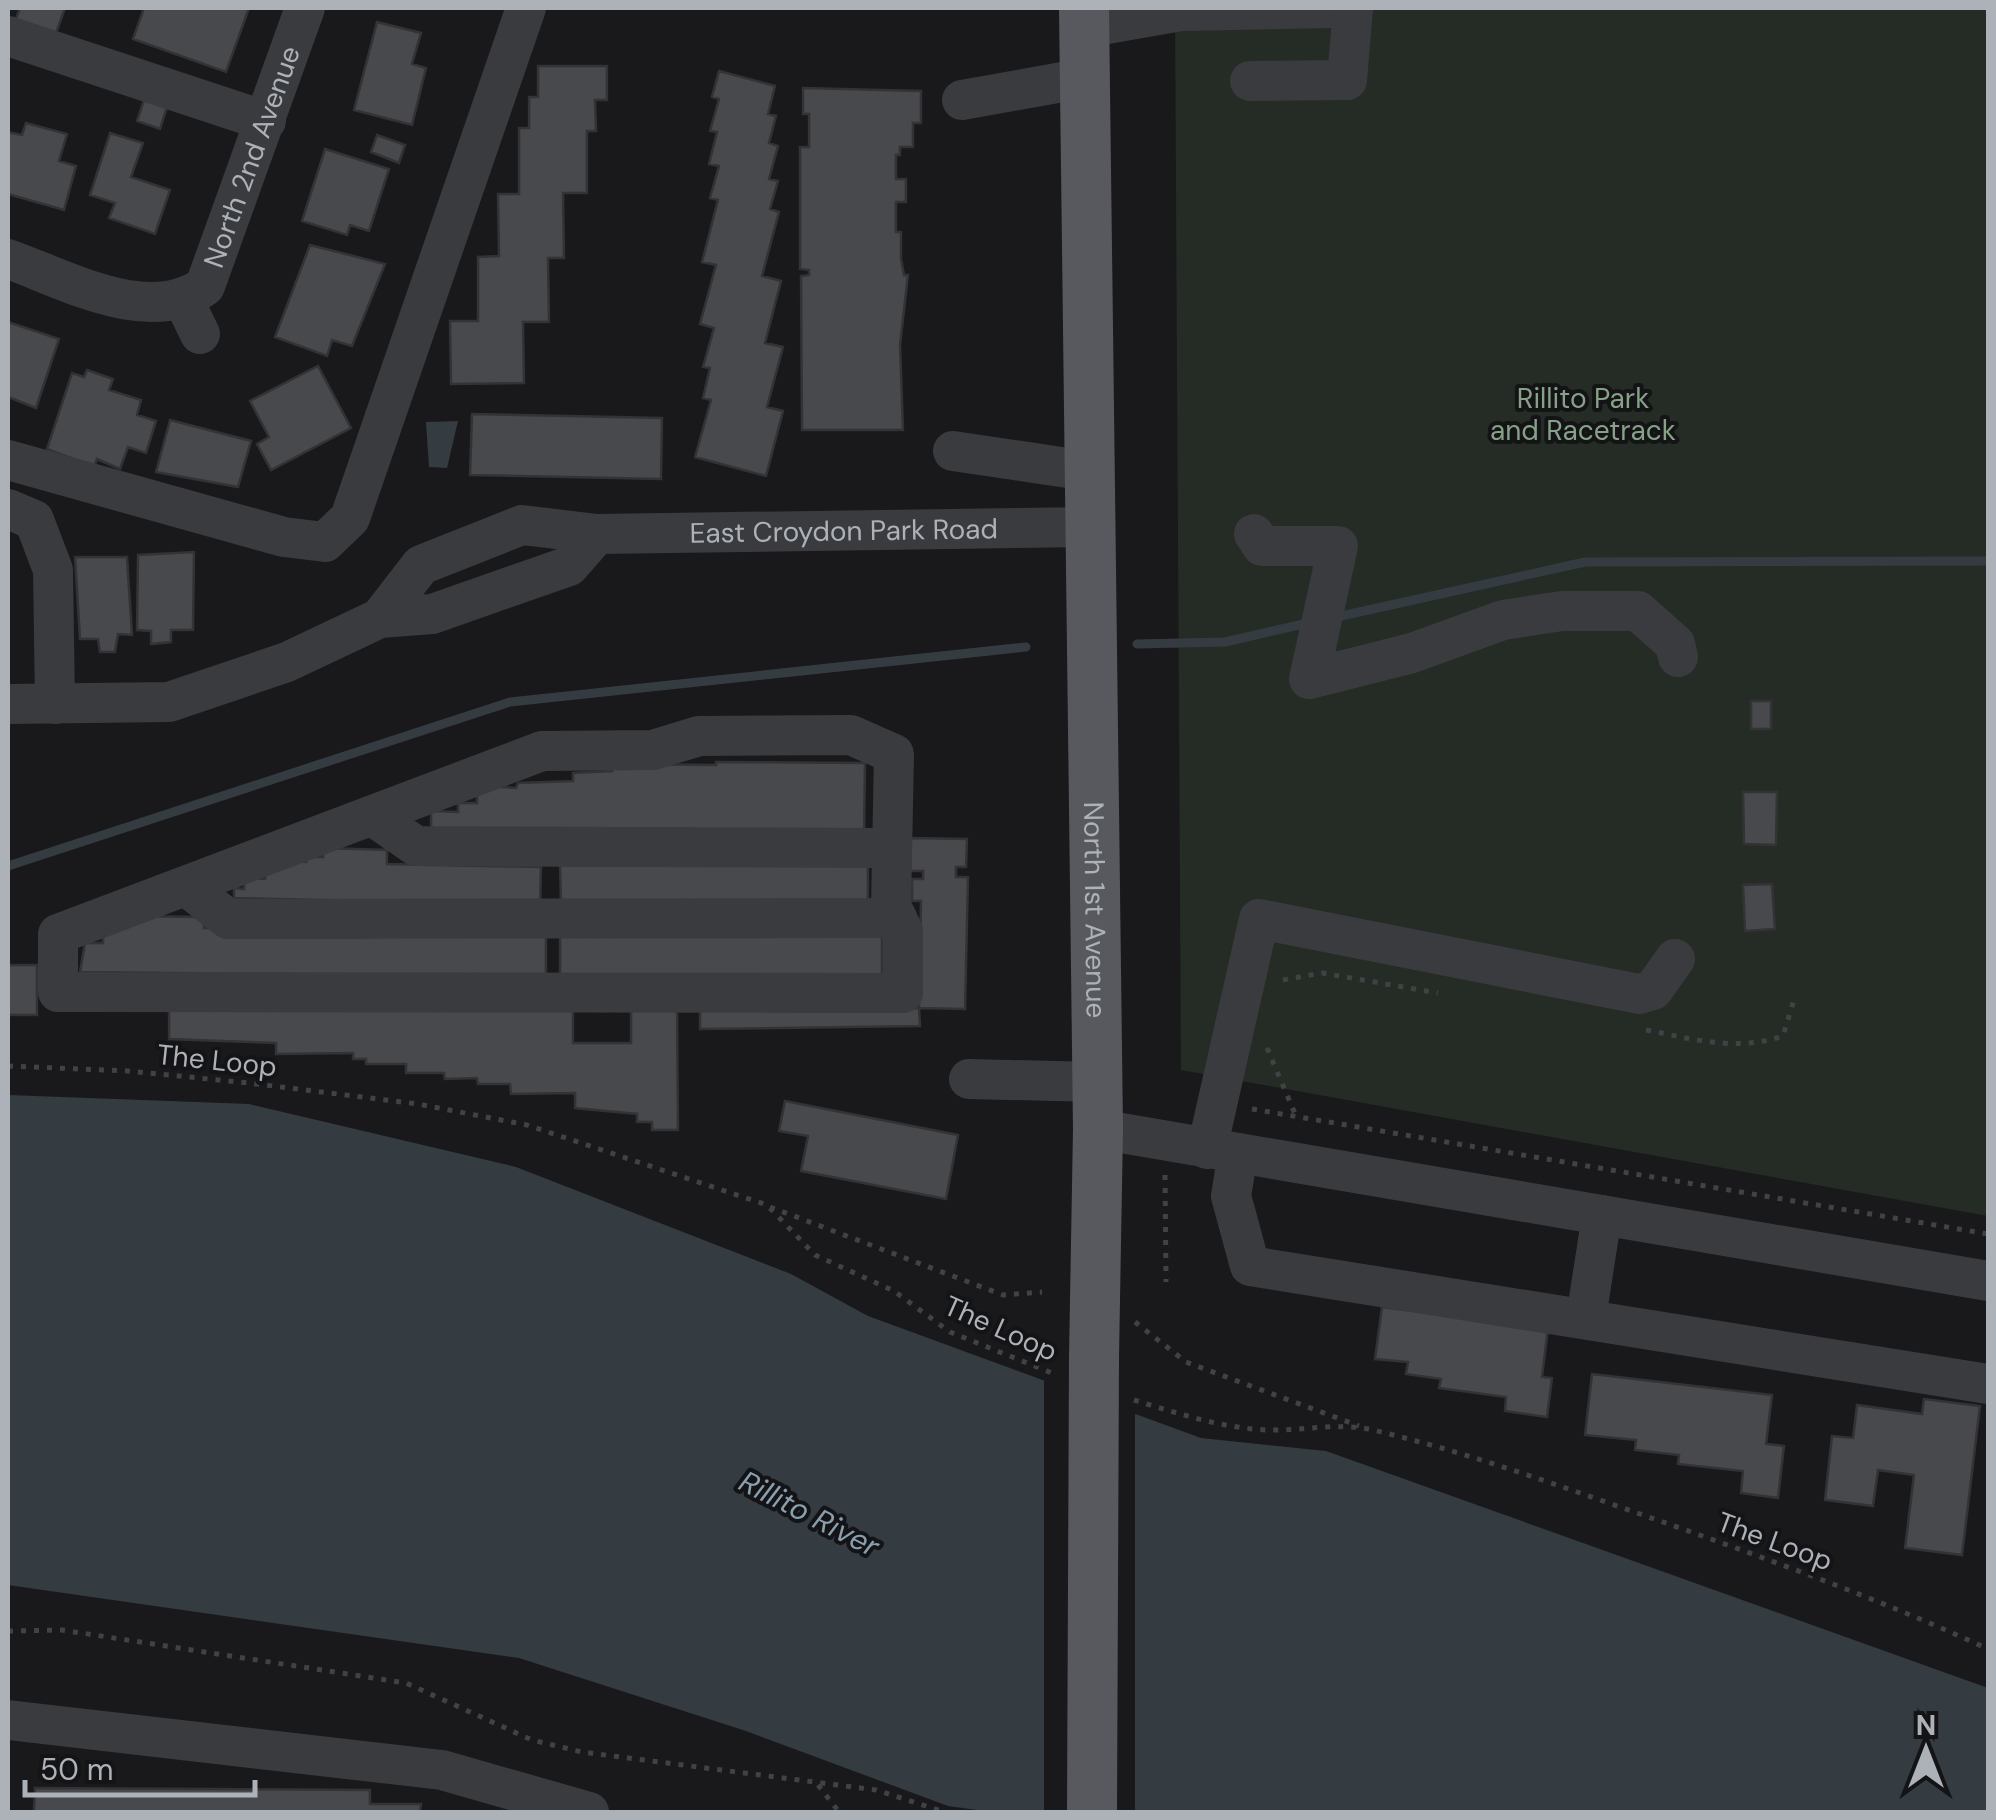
<svg xmlns="http://www.w3.org/2000/svg" width="1996" height="1820" font-family="'DM Sans',sans-serif">
<rect width="100%" height="100%" fill="#19191b"/>
<path fill="#252c26" d="M 1175,8 L 1988,8 L 1988,1216 L 1181,1070 Z"/>
<path fill="#343c42" d="M 458,421 L 447,468 L 429,467 L 426,422 Z
M 8,1095 L 249,1104 L 516,1167 L 791,1274 L 868,1316 L 1201,1438 L 1326,1451 L 1988,1688 L 1988,1812 L 993,1812 L 948,1806 L 746,1731 L 519,1658 L 8,1585 Z"/>
<path fill="#19191b" d="M 1044,1375 L 1135,1409 L 1135,1812 L 1044,1812 Z"/>
<g fill="none" stroke-linecap="round" stroke-linejoin="round">
<path stroke="#343c42" stroke-width="9" d="M 1332,618 L 1585,562 L 1988,561
M 1137,644 L 1225,642 L 1312,622
M 8,866 L 510,702 L 1026,647"/>
</g>
<path fill="#48494c" stroke="#333336" stroke-width="2.5" d="M 20,8 L 65,8 L 55,36 L 15,21 Z
M 144,8 L 249,8 L 226,72 L 133,39 Z
M 377,22 L 421,33 L 412,64 L 426,68 L 412,125 L 354,110 Z
M 538,66 L 607,66 L 607,100 L 595,100 L 596,131 L 587,131 L 587,193 L 563,193 L 564,258 L 548,258 L 549,322 L 523,322 L 524,383 L 451,384 L 450,321 L 478,321 L 478,257 L 499,256 L 498,194 L 519,194 L 519,128 L 529,128 L 529,97 L 538,97 Z
M 719,71 L 775,86 L 768,114 L 776,116 L 769,143 L 778,146 L 769,179 L 778,181 L 770,209 L 779,212 L 762,276 L 781,281 L 765,343 L 783,347 L 767,407 L 783,411 L 766,476 L 695,457 L 711,400 L 703,398 L 710,368 L 703,367 L 714,328 L 700,324 L 716,265 L 702,262 L 718,200 L 710,198 L 719,166 L 709,164 L 717,132 L 710,131 L 719,99 L 712,97 Z
M 803,88 L 921,91 L 921,123 L 913,123 L 913,147 L 900,147 L 900,155 L 896,155 L 896,179 L 906,179 L 906,202 L 896,202 L 896,232 L 901,232 L 901,259 L 904,275 L 908,275 L 900,345 L 903,430 L 802,430 L 801,276 L 809,275 L 809,270 L 800,269 L 800,147 L 809,147 L 809,114 L 803,114 Z
M 144,100 L 167,107 L 160,129 L 137,121 Z
M 26,123 L 67,134 L 59,161 L 76,166 L 64,210 L 8,194 L 8,132 L 22,135 Z
M 110,133 L 143,143 L 131,177 L 170,190 L 155,234 L 109,218 L 115,203 L 90,195 Z
M 377,135 L 405,145 L 399,163 L 371,152 Z
M 325,149 L 389,169 L 369,231 L 350,225 L 347,235 L 302,221 Z
M 310,245 L 385,264 L 352,346 L 332,340 L 327,356 L 275,337 Z
M 8,322 L 59,339 L 36,408 L 8,397 Z
M 318,366 L 351,428 L 271,470 L 257,444 L 269,437 L 250,401 Z
M 87,370 L 113,379 L 109,390 L 141,400 L 137,415 L 156,421 L 146,453 L 128,447 L 120,469 L 97,459 L 94,467 L 47,449 L 72,373 L 84,377 Z
M 472,414 L 662,418 L 661,479 L 470,475 Z
M 170,420 L 251,441 L 238,487 L 156,472 Z
M 194,552 L 193,630 L 171,630 L 171,642 L 151,644 L 151,631 L 137,630 L 138,555 Z
M 75,557 L 127,557 L 132,635 L 118,634 L 115,652 L 100,652 L 98,639 L 80,639 Z
M 1751,701 L 1771,701 L 1771,729 L 1751,729 Z
M 716,762 L 865,763 L 864,838 L 431,833 L 431,811 L 458,812 L 458,803 L 477,803 L 477,794 L 487,786 L 516,788 L 518,783 L 573,781 L 573,773 L 612,771 L 610,764 L 716,765 Z
M 1743,792 L 1777,792 L 1776,845 L 1744,844 Z
M 911,838 L 967,839 L 966,867 L 956,867 L 956,877 L 968,877 L 965,1009 L 919,1008 L 921,901 L 912,901 L 912,879 L 923,879 L 923,871 L 910,871 Z
M 323,848 L 387,850 L 387,864 L 541,867 L 540,905 L 234,898 L 234,888 L 244,889 L 244,878 L 265,879 L 266,870 L 280,861 L 306,862 L 304,857 L 323,857 Z
M 868,863 L 868,903 L 561,905 L 560,865 Z
M 1772,884 L 1775,929 L 1745,931 L 1743,885 Z
M 124,916 L 204,917 L 204,928 L 546,931 L 546,977 L 80,972 L 85,943 L 103,943 L 103,934 Z
M 560,932 L 882,933 L 882,977 L 560,976 Z
M 8,965 L 37,965 L 37,1015 L 8,1015 Z
M 573,1007 L 573,1043 L 631,1043 L 631,1007 L 677,1007 L 678,1130 L 652,1130 L 652,1122 L 637,1122 L 637,1114 L 575,1108 L 575,1093 L 511,1094 L 510,1084 L 478,1084 L 477,1078 L 445,1079 L 444,1073 L 406,1073 L 406,1064 L 366,1064 L 366,1059 L 353,1059 L 353,1053 L 276,1054 L 276,1043 L 169,1039 L 169,1010 Z
M 919,1008 L 920,1026 L 700,1029 L 700,1010 Z
M 785,1101 L 958,1135 L 946,1199 L 801,1171 L 808,1136 L 779,1131 Z
M 1382,1307 L 1548,1328 L 1542,1377 L 1552,1378 L 1547,1417 L 1505,1411 L 1506,1397 L 1439,1388 L 1441,1379 L 1406,1374 L 1408,1362 L 1375,1359 Z
M 1592,1374 L 1772,1395 L 1766,1444 L 1784,1446 L 1778,1498 L 1741,1493 L 1743,1471 L 1678,1464 L 1679,1455 L 1635,1450 L 1636,1440 L 1585,1435 Z
M 1924,1399 L 1980,1406 L 1962,1555 L 1905,1548 L 1914,1475 L 1878,1470 L 1873,1506 L 1825,1500 L 1832,1436 L 1853,1438 L 1857,1405 L 1922,1414 Z
M 35,1788 L 370,1790 L 370,1804 L 421,1804 L 420,1812 L 34,1812 Z"/>
<g fill="none" stroke-linecap="round" stroke-linejoin="round">
<path stroke="#404246" stroke-width="5" stroke-dasharray="5 8" stroke-linecap="butt" d="M 1283,980 L 1322,973 L 1438,993
M 1646,1030 C 1693,1039 1736,1052 1783,1036 L 1795,996
M 1267,1048 L 1296,1116
M 8,1066 L 128,1071 L 249,1083 L 418,1104 L 527,1125 L 767,1205 L 815,1255 L 894,1291 L 950,1332 L 1057,1375
M 1252,1109 L 1988,1234
M 1165,1175 L 1166,1282
M 770,1207 L 1003,1295 L 1042,1292
M 1135,1322 L 1186,1362 L 1359,1426
M 1134,1400 C 1177,1413 1221,1428 1267,1430 C 1302,1431 1339,1422 1373,1430 C 1471,1453 1568,1489 1663,1522 C 1773,1561 1882,1600 1988,1649
M 8,1631 L 62,1630 L 406,1683 L 532,1740 L 582,1752 L 876,1790 L 944,1812
M 818,1785 L 839,1812"/>
<g stroke="#3a3b3f" stroke-width="40">
<path d="M 1084,28 L 1181,11 L 1333,8"/>
<path d="M 8,36 L 266,121"/>
<path d="M 1250,81 L 1347,80 L 1353,8"/>
<path d="M 962,100 L 1085,78"/>
<path id="s1" d="M 8,259 C 65,279 149,327 205,286 L 305,8"/>
<path d="M 183,299 L 200,334"/>
<path d="M 953,451 L 1088,471"/>
<path d="M 8,460 L 284,537 L 325,542 L 350,518 L 526,8"/>
<path d="M 8,509 L 34,520 L 53,570 L 55,704"/>
<path d="M 1254,534 L 1262,546 L 1338,546 L 1309,679 L 1412,653 L 1503,620 L 1562,611 L 1638,611 L 1675,644 L 1678,657"/>
<path id="s2" d="M 380,618 L 421,565 L 522,525 L 597,534 L 1089,527"/>
<path d="M 8,704 L 169,702 L 287,662 L 380,618 L 432,614 L 569,566 L 597,534"/>
<path d="M 851,735 L 894,754 L 891,906 L 903,931 L 903,993 L 58,992 L 58,934 L 542,751 L 653,750 L 699,736 Z"/>
<path d="M 374,817 L 416,846 L 892,848"/>
<path d="M 186,886 L 228,919 L 897,918"/>
<path d="M 969,1079 L 1097,1082"/>
<path d="M 1098,1129 L 1988,1281"/>
<path d="M 1207,1149 L 1259,919 L 1639,994 L 1653,990 L 1675,959"/>
<path d="M 1238,1153 L 1231,1196 L 1250,1266 L 1988,1384"/>
<path d="M 1586,1318 L 1602,1215"/>
<path d="M 8,1720 L 442,1770 L 589,1812"/>
</g>
<path stroke="#57595e" stroke-width="50" id="s3" d="M 1084,8 L 1098,1129 L 1094,1357"/>
<path stroke="#57595e" stroke-width="50" d="M 1092,1812 L 1094,1357"/>
</g>
<g text-anchor="middle" stroke-width="8" stroke-linejoin="round" paint-order="stroke">
<g font-size="28" fill="#adb1b8" stroke="#141416">
<text dy="10" stroke="none"><textPath href="#s1" startOffset="345">North 2nd Avenue</textPath></text>
<text dy="10" stroke="none"><textPath href="#s2" startOffset="498">East Croydon Park Road</textPath></text>
<text dy="10" stroke="none"><textPath href="#s3" startOffset="902">North 1st Avenue</textPath></text>
<text transform="translate(217 1060) rotate(6)" y="10">The Loop</text>
<text transform="translate(1001 1328) rotate(24)" y="10">The Loop</text>
<text transform="translate(1775 1541) rotate(20)" y="10">The Loop</text>
</g>
<g font-size="28" fill="#86a187" stroke="#141416">
<text x="1583" y="408">Rillito Park<tspan x="1583" dy="32">and Racetrack</tspan></text>
</g>
<g font-size="30" font-style="italic" fill="#899faf" stroke="#141416">
<text transform="translate(809 1514) rotate(27)" y="10">Rillito River</text>
</g>
</g>
<rect width="1996" height="1820" fill="none" stroke="#adb1b8" stroke-width="20"/>
<g transform="translate(1926 1750)" stroke="#141416" stroke-width="8" paint-order="stroke">
<path d="M0-8L18 38L0 25L-18 38Z" fill="#adb1b8"/>
<text y="-15" font-size="28" font-weight="bold" text-anchor="middle" fill="#adb1b8">N</text>
</g>
<path d="M25 1780v15h230v-15" fill="none" stroke="#adb1b8" stroke-width="5"/>
<text x="40" y="1780" font-size="30" fill="#adb1b8" stroke="#141416" stroke-width="8" paint-order="stroke">50 m</text>
</svg>
